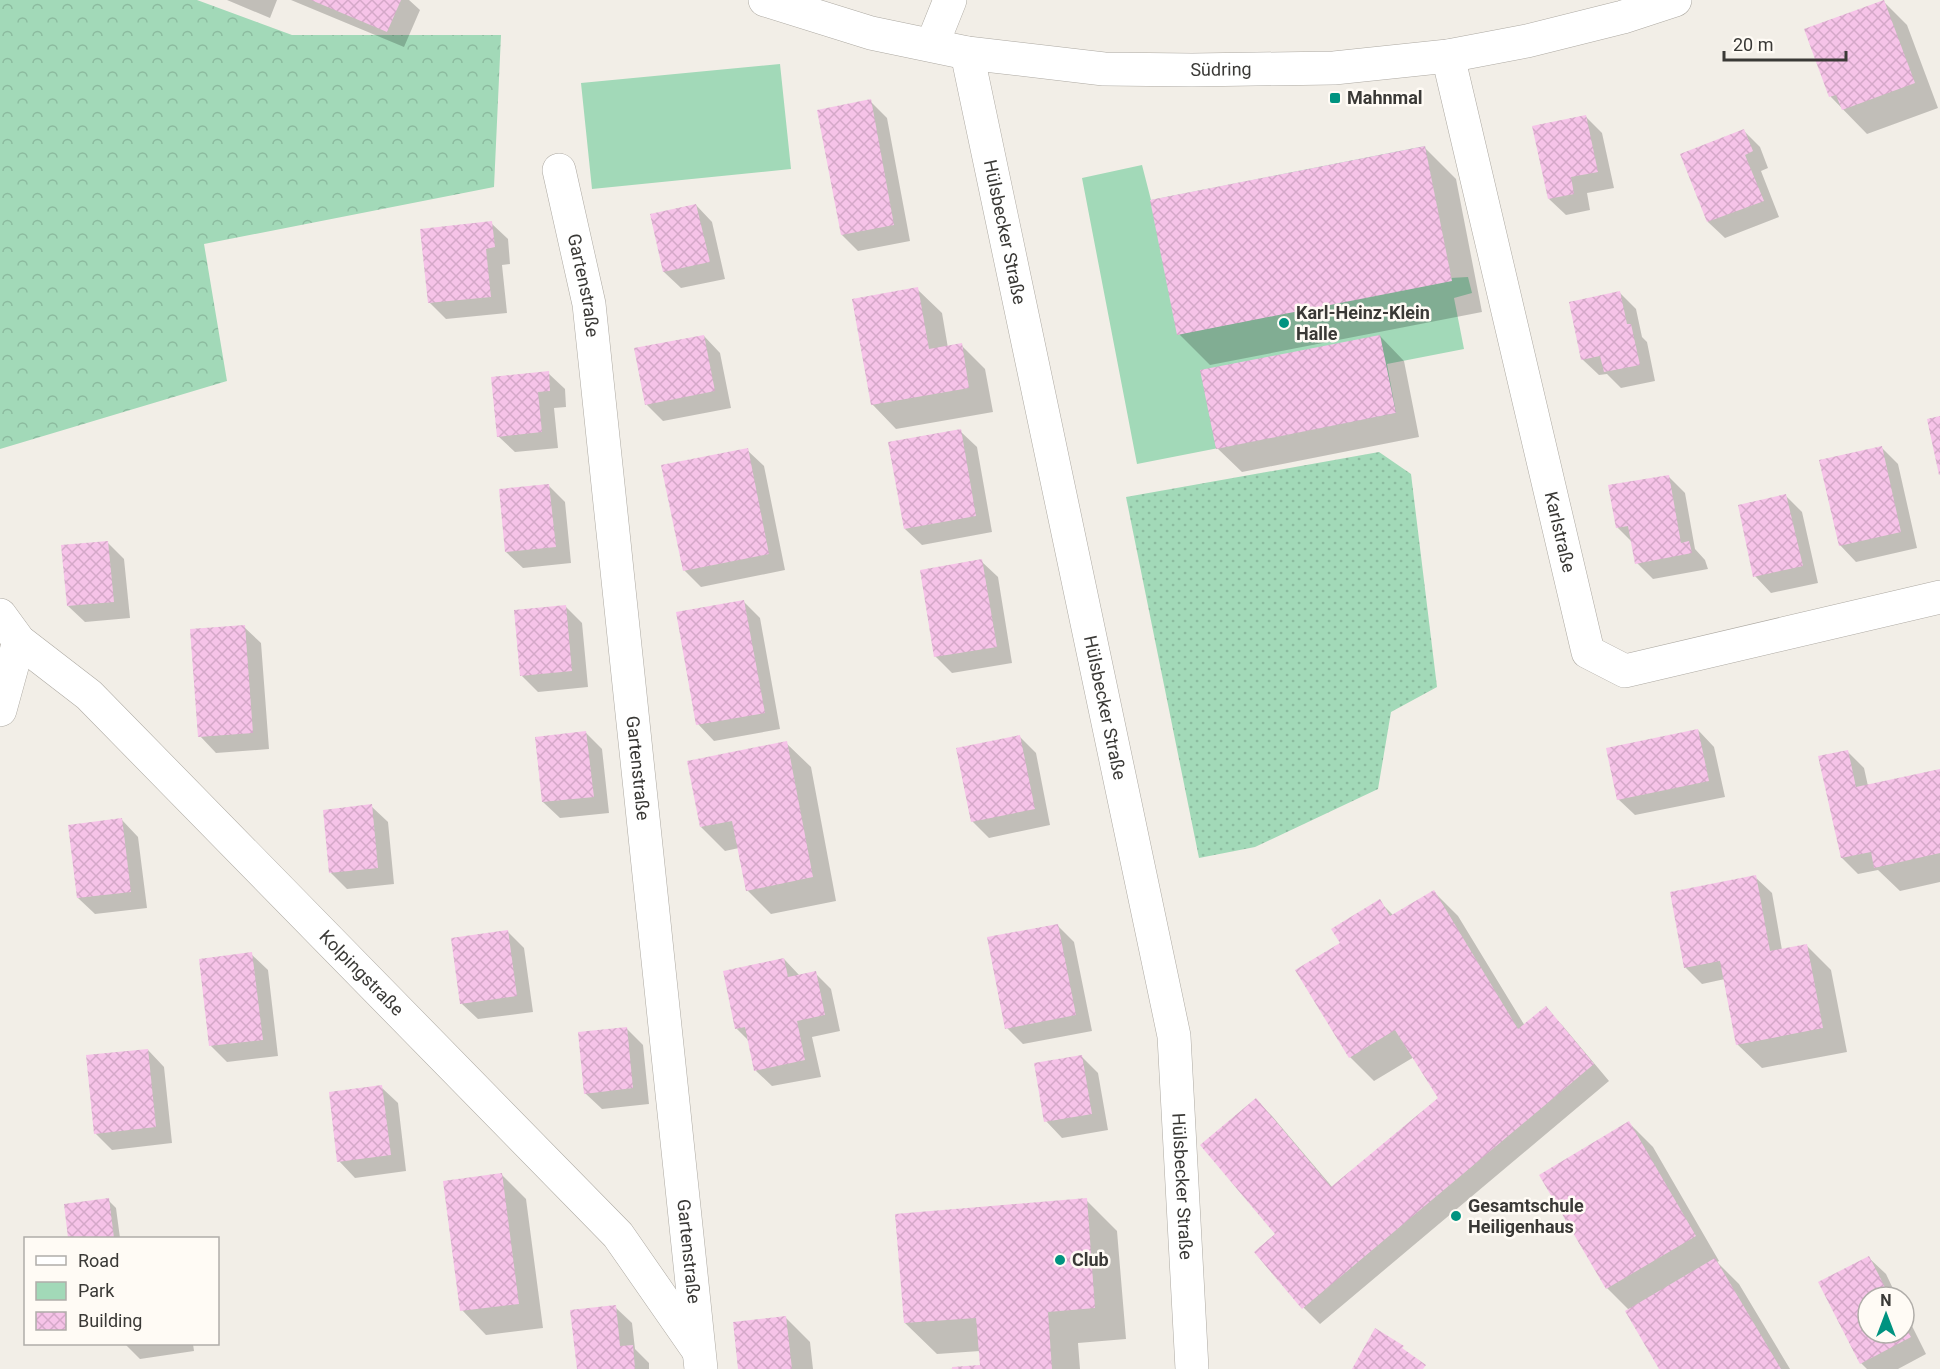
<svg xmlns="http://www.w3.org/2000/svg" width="1940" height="1369" font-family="Roboto,sans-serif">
<defs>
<pattern id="grass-dots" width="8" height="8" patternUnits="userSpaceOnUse" patternTransform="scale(1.5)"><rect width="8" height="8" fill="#a2d9b8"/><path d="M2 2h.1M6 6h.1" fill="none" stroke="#8cbb9f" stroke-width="1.8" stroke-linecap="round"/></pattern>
<pattern id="forest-crowns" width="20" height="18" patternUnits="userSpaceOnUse" patternTransform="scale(1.5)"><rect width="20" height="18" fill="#a2d9b8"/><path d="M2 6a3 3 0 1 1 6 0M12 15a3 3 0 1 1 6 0" fill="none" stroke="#8cbb9f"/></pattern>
<pattern id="building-cross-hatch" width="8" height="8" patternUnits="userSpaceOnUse" patternTransform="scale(1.5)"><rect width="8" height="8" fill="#f6c3e8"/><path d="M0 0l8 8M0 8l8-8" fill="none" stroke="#d4a8c8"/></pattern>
</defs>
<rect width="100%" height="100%" fill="#f2eee7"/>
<path fill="url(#grass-dots)" d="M 1379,452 L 1411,474 L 1437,687 L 1391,712 L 1378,789 L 1255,847 L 1199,858 L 1126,497 Z"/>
<path fill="url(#forest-crowns)" d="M 0,0 L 197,0 L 292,35 L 501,35 L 494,187 L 204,244 L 227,381 L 0,449 Z"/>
<path fill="#a2d9b8" d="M 780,64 L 791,169 L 592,189 L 581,83 Z
M 1425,146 L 1450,278 L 1468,277 L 1472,293 L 1454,298 L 1464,349 L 1387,364 L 1396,413 L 1137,464 L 1082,178 L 1142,165 L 1151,200 Z"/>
<path fill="#0003" d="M 227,0 L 277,0 L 270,18 Z
M 291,0 L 409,0 L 420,10 L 404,47 Z
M 1883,1 L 1907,25 L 1938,108 L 1867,134 L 1831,97 L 1806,30 Z
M 870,101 L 887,118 L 910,241 L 858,251 L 842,235 Z
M 1586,117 L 1602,133 L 1614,188 L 1587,193 L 1590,210 L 1566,215 L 1549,199 Z
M 1743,130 L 1760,147 L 1768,168 L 1761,171 L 1779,217 L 1725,238 L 1708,222 L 1682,155 Z
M 1425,148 L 1456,179 L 1482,312 L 1210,365 L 1179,334 Z
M 696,205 L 712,222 L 725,279 L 681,288 L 664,272 L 652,215 Z
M 491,223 L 508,239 L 510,264 L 502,265 L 507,313 L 446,319 L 429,302 Z
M 917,289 L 942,313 L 948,348 L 961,345 L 985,369 L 993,412 L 896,429 L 872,404 Z
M 1620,293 L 1636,309 L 1642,337 L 1647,342 L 1655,381 L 1621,388 L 1607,374 L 1599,375 L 1582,359 Z
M 704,336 L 720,353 L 731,408 L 663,421 L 646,404 Z
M 1380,336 L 1404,361 L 1419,437 L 1242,472 L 1217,448 Z
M 548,373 L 565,389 L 566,407 L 554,408 L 558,448 L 515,452 L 498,436 Z
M 960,431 L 977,447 L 992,532 L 922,545 L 905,529 Z
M 1882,448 L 1898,464 L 1917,548 L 1856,562 L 1840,545 Z
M 747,450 L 764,466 L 785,570 L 701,587 L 684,570 Z
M 1668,476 L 1685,493 L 1695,549 L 1705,560 L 1708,569 L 1653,579 L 1637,563 L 1633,543 L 1617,527 Z
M 549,486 L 565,502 L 571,563 L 523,568 L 506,552 Z
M 1786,496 L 1802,512 L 1818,583 L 1771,593 L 1755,576 Z
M 107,542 L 124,559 L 130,618 L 85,622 L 68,606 Z
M 981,561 L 998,577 L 1012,663 L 952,673 L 935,656 Z
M 744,602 L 760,618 L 780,729 L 714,741 L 698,724 Z
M 565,606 L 582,623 L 588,687 L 538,692 L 521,675 Z
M 244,627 L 261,643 L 269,749 L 216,753 L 200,736 Z
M 1698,730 L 1714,747 L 1725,797 L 1635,815 L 1618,799 Z
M 586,733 L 602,749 L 609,813 L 560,818 L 543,802 Z
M 1020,737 L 1036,753 L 1050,825 L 989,838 L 972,821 Z
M 786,743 L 811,767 L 836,901 L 771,914 L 747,890 L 739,848 L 725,851 L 701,827 Z
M 1847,751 L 1864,768 L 1868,786 L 1940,770 L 1940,882 L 1900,891 L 1878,870 L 1858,874 L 1842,858 Z
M 371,806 L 388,822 L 394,884 L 347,889 L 331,873 Z
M 122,820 L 138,837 L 147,908 L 95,914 L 78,898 Z
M 1755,877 L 1772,893 L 1782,950 L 1807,946 L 1831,970 L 1847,1052 L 1762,1068 L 1737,1044 L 1725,979 L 1702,984 L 1685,967 Z
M 1434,892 L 1458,916 L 1525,1026 L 1545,1008 L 1562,1025 L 1609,1081 L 1320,1324 L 1304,1308 L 1256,1252 L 1278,1234 L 1256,1100 L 1272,1116 L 1333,1188 L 1440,1097 L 1414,1057 L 1374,1081 L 1350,1057 L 1379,901 L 1394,916 Z
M 1058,926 L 1074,942 L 1092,1031 L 1023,1044 L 1007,1028 Z
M 508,932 L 524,948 L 533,1012 L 478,1019 L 461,1003 Z
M 251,954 L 268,970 L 278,1056 L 227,1062 L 211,1046 Z
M 784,959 L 800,976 L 815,973 L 831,989 L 840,1031 L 812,1037 L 821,1077 L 772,1086 L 755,1070 L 749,1041 L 736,1028 Z
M 626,1028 L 643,1045 L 649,1104 L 602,1109 L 585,1093 Z
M 148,1050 L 164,1067 L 172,1143 L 112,1150 L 95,1133 Z
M 1082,1057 L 1098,1073 L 1108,1130 L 1062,1138 L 1046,1121 Z
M 381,1087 L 398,1103 L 406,1171 L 355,1178 L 339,1161 Z
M 1629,1123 L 1653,1147 L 1719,1261 L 1717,1262 L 1739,1284 L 1790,1369 L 1661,1369 L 1629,1310 L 1607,1288 Z
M 502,1175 L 526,1199 L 543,1328 L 486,1335 L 462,1310 Z
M 108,1200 L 116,1208 L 120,1238 L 70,1238 L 66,1205 Z
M 1086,1200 L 1117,1231 L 1126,1339 L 1078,1343 L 1080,1369 L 949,1369 L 981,1367 L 980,1351 L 937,1354 L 905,1323 Z
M 1869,1258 L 1886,1274 L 1897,1297 L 1868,1297 L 1868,1333 L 1904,1333 L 1904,1310 L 1926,1354 L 1898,1369 L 1867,1369 L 1861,1363 Z
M 615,1307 L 632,1323 L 635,1349 L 649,1363 L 649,1369 L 578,1369 Z
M 785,1317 L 810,1342 L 813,1369 L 739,1369 Z
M 125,1344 L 193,1344 L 194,1351 L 140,1359 Z"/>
<path fill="url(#building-cross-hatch)" d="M 311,0 L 401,0 L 387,32 Z
M 1884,0 L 1915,83 L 1842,110 L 1836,95 L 1829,97 L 1804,29 Z
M 871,99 L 894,225 L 841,235 L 817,110 Z
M 1586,115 L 1598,172 L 1571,177 L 1574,194 L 1548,199 L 1532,126 Z
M 1744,129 L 1753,151 L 1745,155 L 1764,201 L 1707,222 L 1680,154 Z
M 1425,146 L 1452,281 L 1177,335 L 1150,200 Z
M 696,204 L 710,262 L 663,272 L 650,214 Z
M 492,221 L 495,247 L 486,249 L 491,297 L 428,303 L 420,229 Z
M 918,287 L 929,349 L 962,343 L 969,388 L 871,405 L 852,299 Z
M 1620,291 L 1627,324 L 1631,324 L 1640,365 L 1604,372 L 1600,356 L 1581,360 L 1569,302 Z
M 704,335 L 715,391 L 645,405 L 634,348 Z
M 1380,335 L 1396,413 L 1216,449 L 1200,370 Z
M 549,371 L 550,391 L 538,392 L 542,432 L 497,437 L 491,377 Z
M 1940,416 L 1940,474 L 1939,475 L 1927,419 Z
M 961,429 L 976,516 L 904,529 L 888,442 Z
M 1882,446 L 1901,532 L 1839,546 L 1819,460 Z
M 748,448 L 769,554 L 683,571 L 661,465 Z
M 1669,475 L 1681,543 L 1689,541 L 1692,553 L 1635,564 L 1628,526 L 1616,528 L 1608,485 Z
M 549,484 L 556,547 L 505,552 L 499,489 Z
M 1786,494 L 1803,566 L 1753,577 L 1738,505 Z
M 108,541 L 114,602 L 67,606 L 61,545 Z
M 982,559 L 997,647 L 934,657 L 920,570 Z
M 744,600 L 765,713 L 696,725 L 676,612 Z
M 566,605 L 572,671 L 520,676 L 514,610 Z
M 245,625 L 253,733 L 198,737 L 190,629 Z
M 1698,729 L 1709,781 L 1617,800 L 1606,748 Z
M 586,731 L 594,797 L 542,802 L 535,737 Z
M 1020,735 L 1035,809 L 971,822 L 956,748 Z
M 787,741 L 813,877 L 746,891 L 732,821 L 700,827 L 687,761 Z
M 1848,750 L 1856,787 L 1940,769 L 1940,853 L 1874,868 L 1871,852 L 1841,858 L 1818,756 Z
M 372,804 L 378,868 L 329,873 L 323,810 Z
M 122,818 L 131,892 L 77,898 L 68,825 Z
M 1756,875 L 1770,951 L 1807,944 L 1823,1028 L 1736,1045 L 1720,961 L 1684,968 L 1670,892 Z
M 1434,890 L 1518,1029 L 1546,1006 L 1594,1064 L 1302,1309 L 1254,1252 L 1275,1234 L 1200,1145 L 1256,1098 L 1331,1187 L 1438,1098 L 1395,1030 L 1349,1058 L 1295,970 L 1340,943 L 1331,929 L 1380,899 L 1390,916 Z
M 1058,924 L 1076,1015 L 1005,1029 L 987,937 Z
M 508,930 L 517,996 L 460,1004 L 451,938 Z
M 252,952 L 263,1040 L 209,1046 L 199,959 Z
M 784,958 L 788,977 L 816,971 L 825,1015 L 797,1021 L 805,1060 L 754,1071 L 745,1027 L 735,1029 L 723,971 Z
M 627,1027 L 633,1088 L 584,1094 L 578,1032 Z
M 148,1049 L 156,1127 L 94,1134 L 86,1055 Z
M 1082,1055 L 1092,1114 L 1044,1122 L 1034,1063 Z
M 382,1085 L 391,1155 L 337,1162 L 329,1092 Z
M 1629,1121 L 1696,1236 L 1606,1289 L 1539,1175 Z
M 502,1173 L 519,1304 L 460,1311 L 443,1181 Z
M 109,1198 L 114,1238 L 68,1238 L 64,1204 Z
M 1087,1198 L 1095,1308 L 1048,1312 L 1052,1369 L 952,1369 L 952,1367 L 980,1365 L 976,1318 L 904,1323 L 895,1214 Z
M 1869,1256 L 1890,1297 L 1868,1297 L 1868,1333 L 1904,1333 L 1904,1324 L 1911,1337 L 1860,1364 L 1818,1282 Z
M 1715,1258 L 1781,1369 L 1659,1369 L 1625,1311 Z
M 616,1305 L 620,1346 L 633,1345 L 635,1369 L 577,1369 L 570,1310 Z
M 786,1316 L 792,1369 L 738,1369 L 733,1322 Z
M 1375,1328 L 1404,1346 L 1402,1348 L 1426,1365 L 1423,1369 L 1352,1369 Z"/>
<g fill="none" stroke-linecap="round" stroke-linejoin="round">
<g stroke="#ada9a2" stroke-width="34">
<g id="minor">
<path id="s1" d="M 765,0 L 871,33 L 967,53 L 1104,69 L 1192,70 L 1334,68 L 1448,56 L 1527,41 L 1623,17 L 1675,0"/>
<path d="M 932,45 L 950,0"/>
<path id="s2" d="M 967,53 L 1174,1036 L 1192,1369"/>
<path id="s3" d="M 1448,56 L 1588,652 L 1625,671 L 1940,597"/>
<path id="s4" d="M 559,170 L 589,304 L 701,1369"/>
<path id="s5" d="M 0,615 L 19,641 L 89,695 L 618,1235 L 698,1350"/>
<path d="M 0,710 L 19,641"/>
</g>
</g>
<use href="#minor" stroke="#fff" stroke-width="33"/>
</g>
<g fill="#009380" stroke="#fffbf5" stroke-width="2">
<rect x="1329" y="92" width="12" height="12" rx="3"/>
<circle cx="1284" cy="323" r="6"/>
<circle cx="1456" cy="1216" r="6"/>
<circle cx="1060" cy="1260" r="6"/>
</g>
<g text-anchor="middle" stroke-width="5" stroke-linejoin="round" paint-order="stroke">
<g font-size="18" fill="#3a3936" stroke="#fffbf5">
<text dy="6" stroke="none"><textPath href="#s1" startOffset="464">Südring</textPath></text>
<text dy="6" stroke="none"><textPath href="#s2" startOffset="183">Hülsbecker Straße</textPath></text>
<text dy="6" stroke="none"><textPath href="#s4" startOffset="118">Gartenstraße</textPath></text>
<text dy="6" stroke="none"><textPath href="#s3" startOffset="489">Karlstraße</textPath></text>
<text dy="6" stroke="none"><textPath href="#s2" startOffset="669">Hülsbecker Straße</textPath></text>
<text dy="6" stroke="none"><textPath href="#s4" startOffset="604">Gartenstraße</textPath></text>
<text dy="6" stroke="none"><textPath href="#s5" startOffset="510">Kolpingstraße</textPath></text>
<text dy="6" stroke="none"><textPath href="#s2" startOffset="1155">Hülsbecker Straße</textPath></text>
<text dy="6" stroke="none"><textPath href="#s4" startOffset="1090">Gartenstraße</textPath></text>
</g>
<g font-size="18" font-weight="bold" fill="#3a3936" stroke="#fffbf5" text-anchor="start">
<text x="1347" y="104">Mahnmal</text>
<text x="1296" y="319">Karl-Heinz-Klein<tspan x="1296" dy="21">Halle</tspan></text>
<text x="1468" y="1212">Gesamtschule<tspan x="1468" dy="21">Heiligenhaus</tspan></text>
<text x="1072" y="1266">Club</text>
</g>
</g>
<rect x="24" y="1237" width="195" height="108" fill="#fffbf5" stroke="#b0ada9" stroke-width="1.5"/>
<rect x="36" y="1256" width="30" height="9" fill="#ffffff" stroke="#b0ada9" stroke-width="1.5"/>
<text x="78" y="1267" font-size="18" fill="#3a3936">Road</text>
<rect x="36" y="1282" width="30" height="18" fill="#a2d9b8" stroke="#b0ada9" stroke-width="1.5"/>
<text x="78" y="1297" font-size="18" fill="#3a3936">Park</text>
<rect x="36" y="1312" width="30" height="18" fill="url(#building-cross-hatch)" stroke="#b0ada9" stroke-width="1.5"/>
<text x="78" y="1327" font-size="18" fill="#3a3936">Building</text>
<g transform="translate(1886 1315)"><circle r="28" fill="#fffbf5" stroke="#b0ada9" stroke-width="1.5"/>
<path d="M0-4.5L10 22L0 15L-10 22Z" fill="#009380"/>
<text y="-9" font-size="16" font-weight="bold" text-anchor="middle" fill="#3a3936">N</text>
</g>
<path d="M1724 51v9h122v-9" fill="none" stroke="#3a3936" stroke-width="3"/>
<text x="1733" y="51" font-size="18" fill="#3a3936" stroke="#fffbf5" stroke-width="4.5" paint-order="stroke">20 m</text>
</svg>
